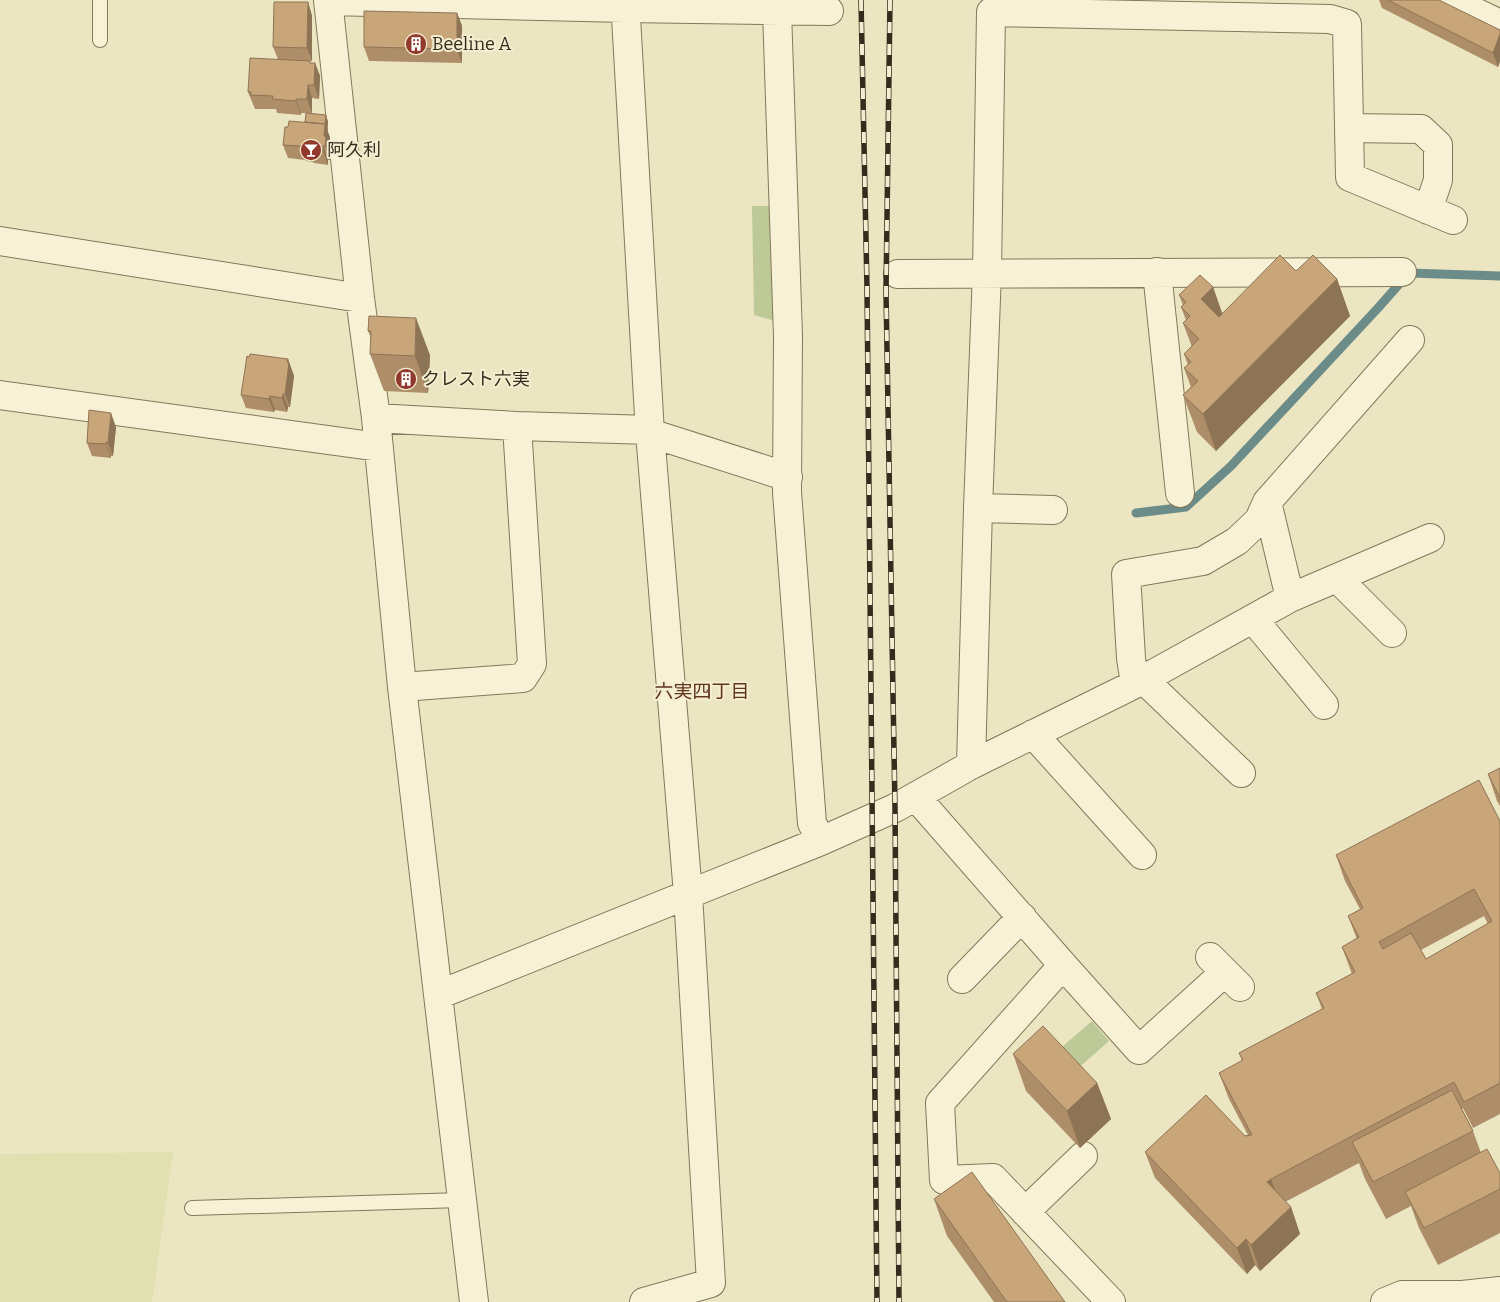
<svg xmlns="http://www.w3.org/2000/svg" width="1500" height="1302" font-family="Bitter,'Noto Sans JP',serif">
<rect width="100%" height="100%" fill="#ece5c2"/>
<path fill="#e1e0b0" d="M 173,1152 L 152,1302 L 0,1302 L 0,1154 Z"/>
<path fill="#bdc997" d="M 752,206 L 772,206 L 775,321 L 754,315 Z
M 1092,1021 L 1109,1041 L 1074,1072 L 1056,1052 Z"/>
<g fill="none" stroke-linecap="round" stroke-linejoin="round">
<path stroke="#6c8c89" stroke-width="9" d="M 1136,513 L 1186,507 L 1231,466 L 1378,308 L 1409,273 L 1500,276"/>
<g stroke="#85775a" stroke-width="16">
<path id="lane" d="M 100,40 L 100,0
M 192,1208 L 462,1200"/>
</g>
<g stroke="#85775a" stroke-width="30">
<path id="street" d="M 328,0 L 360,298 L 376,418 L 402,687 L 474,1302
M 625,0 L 650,433 L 688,894 L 711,1283 L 644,1302
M 1450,0 L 1500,24
M 328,1 L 625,8 L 829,11
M 777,11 L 788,336 L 787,492 L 812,823 L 821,841
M 1349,128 L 1421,129 L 1438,145 L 1438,180 L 1428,210
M 0,241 L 360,298
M 1157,272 L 1180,493
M 898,274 L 1402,272
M 0,395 L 379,447
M 376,418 L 517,426 L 650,430
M 650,433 L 788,477
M 1267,502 L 1290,598
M 978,508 L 1053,510
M 1337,578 L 1392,633
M 1253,619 L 1324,705
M 1143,679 L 1241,773
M 1135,684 L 1131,658 L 1126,574 L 1203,561 L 1237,541 L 1259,520 L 1267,502 L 1410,340
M 402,687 L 523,678 L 532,664 L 517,426
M 1033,734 L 1142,855
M 971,765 L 978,508 L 987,272 L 991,12 L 1330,19 L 1347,24 L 1350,177 L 1453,220
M 916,797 L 1063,965 L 1139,1050 L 1225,972
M 1210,957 L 1240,987
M 1063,965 L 940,1103 L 944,1180 L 993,1178 L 1111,1302
M 962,979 L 1022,917
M 438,995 L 821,841 L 895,808 L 971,765 L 1135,684 L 1290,598 L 1430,538
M 1025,1212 L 1083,1156
M 1385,1302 L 1402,1295 L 1462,1295 L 1500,1291"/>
</g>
<use href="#lane" stroke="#f7f2d5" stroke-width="14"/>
<use href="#street" stroke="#f7f2d5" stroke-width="28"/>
<g stroke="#362c1e" stroke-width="5.5">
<path id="rail" d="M 861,0 L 867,288 L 877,1302
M 890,0 L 886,292 L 895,808 L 899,1302"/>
</g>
<use href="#rail" stroke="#f4eed1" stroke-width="4" stroke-dasharray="11" stroke-linecap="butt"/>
</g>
<path fill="#ad8e69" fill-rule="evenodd" d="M 1379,0 L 1439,0 L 1500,30 L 1500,61 L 1498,67 L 1382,8 Z
M 308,2 L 312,16 L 312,61 L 310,61 L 310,63 L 315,63 L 320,76 L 319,99 L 312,98 L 312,113 L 301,113 L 301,115 L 277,113 L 276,109 L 255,109 L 248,92 L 278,59 L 273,47 Z
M 457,13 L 462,26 L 462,63 L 369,61 L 364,47 Z
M 326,115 L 328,122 L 327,130 L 330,137 L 329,146 L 331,150 L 330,160 L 328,160 L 328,165 L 314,163 L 313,162 L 306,161 L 305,160 L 288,158 L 283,145 L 288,127 Z
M 1296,271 L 1337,279 L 1350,316 L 1216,451 L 1197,432 L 1183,395 L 1191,387 L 1184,368 L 1188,365 L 1184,354 L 1192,347 L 1183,323 L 1186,320 L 1181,307 L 1183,305 L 1179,295 L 1213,287 L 1222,314 Z
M 369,316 L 430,355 L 428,393 L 384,391 L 370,354 L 371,338 L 368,331 Z
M 249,357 L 288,359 L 294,376 L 290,407 L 288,407 L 287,412 L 275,410 L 274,412 L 246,408 L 241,395 Z
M 116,427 L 113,456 L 111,456 L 111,458 L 92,456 L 87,443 Z
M 1500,768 L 1500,806 L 1497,801 L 1488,774 Z
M 1500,821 L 1500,1114 L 1473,1128 L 1463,1108 L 1462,1109 L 1473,1131 L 1481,1153 L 1500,1173 L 1500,1233 L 1438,1265 L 1419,1228 L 1411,1206 L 1386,1219 L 1365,1179 L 1359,1163 L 1285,1202 L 1291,1207 L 1300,1234 L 1260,1271 L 1255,1265 L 1247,1274 L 1155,1178 L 1145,1152 L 1248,1135 L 1229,1099 L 1219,1073 L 1242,1061 L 1239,1053 L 1322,1009 L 1316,993 L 1352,974 L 1342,947 L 1357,939 L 1348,916 L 1360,909 L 1345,881 L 1336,855 ZM 1484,916 L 1488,924 L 1426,959 L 1421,950 Z
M 1013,1054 L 1097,1083 L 1111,1119 L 1080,1148 L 1026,1091 Z
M 934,1199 L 1065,1302 L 994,1302 L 947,1236 Z"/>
<path fill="#8d7455" d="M 308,2 L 312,16 L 312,61 L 307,48 Z
M 457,13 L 462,26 L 462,63 L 457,49 Z
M 1500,34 L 1500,61 L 1498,67 L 1493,53 Z
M 310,61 L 315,74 L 315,63 L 320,76 L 319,99 L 314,85 Z
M 308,85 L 312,98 L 312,113 L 307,99 Z
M 296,99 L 301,113 L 301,115 L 296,101 Z
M 326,115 L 328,122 L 327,130 L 330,137 L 329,146 L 331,150 L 330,160 L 325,146 L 324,136 Z
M 323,146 L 328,160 L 328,165 L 323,151 Z
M 1337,279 L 1350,316 L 1216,451 L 1203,414 Z
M 1213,287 L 1226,324 L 1201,299 Z
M 416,318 L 430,355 L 428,393 L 415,356 Z
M 288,359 L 294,376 L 290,407 L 285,394 Z
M 283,394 L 288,407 L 287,412 L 282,398 Z
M 270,396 L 275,410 L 274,412 L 269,399 Z
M 111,413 L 116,427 L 113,456 L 108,443 Z
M 106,442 L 111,456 L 111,458 L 106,444 Z
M 1097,1083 L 1111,1119 L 1080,1148 L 1067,1111 Z
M 1271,1179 L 1280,1205 L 1267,1182 Z
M 1291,1207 L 1300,1234 L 1260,1271 L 1251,1245 Z
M 1246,1239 L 1255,1265 L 1247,1274 L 1237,1248 Z"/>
<path fill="#c9a57a" stroke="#8d7455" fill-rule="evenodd" d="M 1388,0 L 1439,0 L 1500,30 L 1500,34 L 1493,53 Z
M 274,2 L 308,2 L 307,48 L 273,47 Z
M 364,11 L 457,13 L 457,49 L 364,47 Z
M 250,58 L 310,61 L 310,63 L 315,63 L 314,85 L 308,85 L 307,99 L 296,99 L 296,101 L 272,99 L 273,96 L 250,95 L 251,92 L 248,92 Z
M 306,113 L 326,115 L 325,124 L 305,122 Z
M 289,121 L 325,124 L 324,136 L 326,137 L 325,146 L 323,146 L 323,151 L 309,150 L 309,148 L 301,148 L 301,146 L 283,145 L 285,127 L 288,127 Z
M 1280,255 L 1296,271 L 1313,255 L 1337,279 L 1203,414 L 1183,395 L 1198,381 L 1184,368 L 1191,362 L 1184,354 L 1199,339 L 1183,323 L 1190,316 L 1181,307 L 1186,302 L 1179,295 L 1200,275 L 1213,287 L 1201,299 L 1219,317 Z
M 369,316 L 416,318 L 415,356 L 370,354 L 371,331 L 368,331 Z
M 250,354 L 288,359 L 287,362 L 289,363 L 285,394 L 283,394 L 282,398 L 270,396 L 269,399 L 241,395 L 247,356 L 249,357 Z
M 89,410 L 111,413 L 108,443 L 106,442 L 106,444 L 87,443 Z
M 1500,768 L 1500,798 L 1488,774 Z
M 1479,780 L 1500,821 L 1500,1083 L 1464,1102 L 1454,1082 L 1271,1179 L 1267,1182 L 1291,1207 L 1251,1245 L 1246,1239 L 1237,1248 L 1145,1152 L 1206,1095 L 1245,1136 L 1252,1135 L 1219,1073 L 1243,1060 L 1239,1053 L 1324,1008 L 1316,993 L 1355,972 L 1342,947 L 1359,937 L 1348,916 L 1363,908 L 1336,855 ZM 1474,889 L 1492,921 L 1426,959 L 1411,933 L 1383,949 L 1379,942 Z
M 1043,1026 L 1097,1083 L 1067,1111 L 1013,1054 Z
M 1452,1090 L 1473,1131 L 1373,1182 L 1352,1142 Z
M 1487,1149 L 1500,1173 L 1500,1189 L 1424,1228 L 1405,1192 Z
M 972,1172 L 1065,1302 L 1007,1302 L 934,1199 Z"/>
<defs>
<g id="building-disc" transform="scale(1.125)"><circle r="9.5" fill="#92392d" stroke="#f4eed1"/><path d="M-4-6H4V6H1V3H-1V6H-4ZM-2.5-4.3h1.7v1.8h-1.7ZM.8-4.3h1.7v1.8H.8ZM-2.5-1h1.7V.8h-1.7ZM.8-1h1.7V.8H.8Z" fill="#fff"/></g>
<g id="bar-disc" transform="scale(1.125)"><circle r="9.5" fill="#92392d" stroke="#f4eed1"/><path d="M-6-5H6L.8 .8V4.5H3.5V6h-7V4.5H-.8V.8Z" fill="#fff"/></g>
</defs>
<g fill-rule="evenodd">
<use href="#building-disc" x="416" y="44"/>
<use href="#bar-disc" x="311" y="150"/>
<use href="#building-disc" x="406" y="379"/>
</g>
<g text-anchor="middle" stroke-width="4" stroke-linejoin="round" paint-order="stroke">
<g font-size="18" fill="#362c1e" stroke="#f4eed1" text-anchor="start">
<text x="432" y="50">Beeline A</text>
<text x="327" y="156">阿久利</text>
<text x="422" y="385">クレスト六実</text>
</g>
<g font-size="19" fill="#60351f" stroke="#f4eed1">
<text x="702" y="698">六実四丁目</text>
</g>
</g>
</svg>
